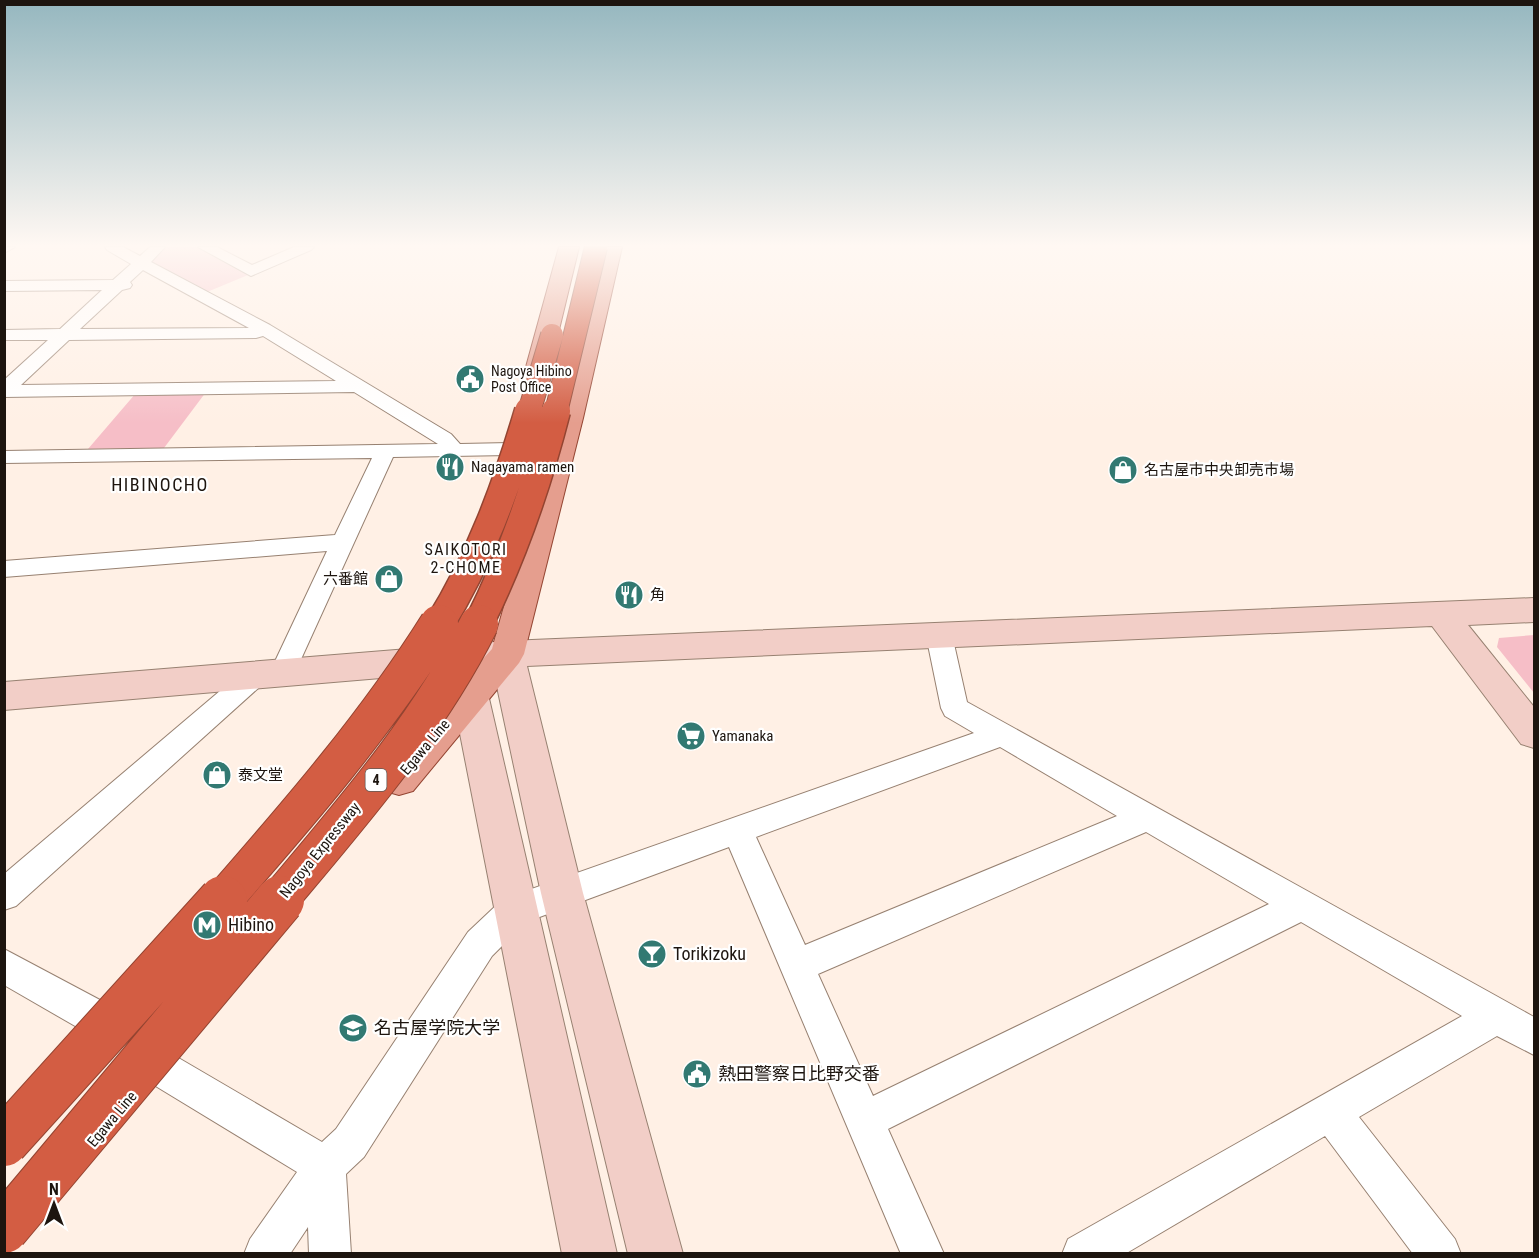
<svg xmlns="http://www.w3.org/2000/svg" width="1539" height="1258" font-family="'Roboto Condensed','Noto Sans JP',sans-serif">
<rect width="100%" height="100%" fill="#fff0e5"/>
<path fill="#f6bec7" d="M 163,247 L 198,247 L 248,275 L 207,292 L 151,263 L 149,259 Z
M 206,392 L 164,448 L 88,449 L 136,393 Z
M 1534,635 L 1534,693 L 1497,647 L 1499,638 Z"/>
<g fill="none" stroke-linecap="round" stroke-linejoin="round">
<g stroke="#978171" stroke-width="2">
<path id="street" d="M 4,247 L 15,247 L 4,253 Z
M 105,247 L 123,247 L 140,256 L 150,247 L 165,247 L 151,262 L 270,325 L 451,434 L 460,444 L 516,443 L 523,445 L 526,449 L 523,453 L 516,455 L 393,457 L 292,679 L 283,682 L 274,679 L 270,672 L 327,551 L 4,577 L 4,561 L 335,535 L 372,458 L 4,463 L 4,451 L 438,444 L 354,392 L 4,397 L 4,380 L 48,340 L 4,340 L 4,330 L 60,329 L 102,290 L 4,291 L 4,281 L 113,280 L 131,264 L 107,250 ZM 143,270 L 249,328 L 80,329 L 122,290 L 130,288 L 132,285 L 130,282 ZM 263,336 L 336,381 L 21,385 L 69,340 L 256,338 Z
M 198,247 L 217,247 L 252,265 L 294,247 L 314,247 L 311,250 L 251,276 Z
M 939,625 L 948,628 L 952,635 L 967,702 L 1534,1017 L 1534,1055 L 1497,1036 L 1359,1117 L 1455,1239 L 1461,1254 L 1413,1254 L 1325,1136 L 1125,1254 L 1062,1254 L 1068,1239 L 1462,1016 L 1301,922 L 888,1129 L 944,1254 L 901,1254 L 729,847 L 526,922 L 492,956 L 364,1157 L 346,1174 L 351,1254 L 309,1254 L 308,1227 L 290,1254 L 244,1254 L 250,1239 L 297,1172 L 144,1079 L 138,1066 L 144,1053 L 157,1047 L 170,1053 L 322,1142 L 336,1129 L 468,932 L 503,899 L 974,733 L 945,716 L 941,708 L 926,635 L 930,628 ZM 1000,747 L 1117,816 L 805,945 L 756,837 ZM 1146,832 L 1269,904 L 873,1096 L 818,974 Z
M 256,665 L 265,668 L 269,675 L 265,682 L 16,906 L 4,910 L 4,874 L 247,668 Z
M 4,949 L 115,1008 L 120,1021 L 115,1034 L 102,1039 L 89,1034 L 4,985 Z"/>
</g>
<g stroke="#978171" stroke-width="2">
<path id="secondary" d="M 1534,598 L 1534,622 L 1468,625 L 1534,707 L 1534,748 L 1521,744 L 1432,626 L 527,666 L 583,893 L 683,1254 L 628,1254 L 541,893 L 493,668 L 471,670 L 488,694 L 617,1254 L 562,1254 L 453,698 L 439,676 L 440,673 L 4,710 L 4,682 L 507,641 Z"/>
</g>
<g stroke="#934431" stroke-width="2">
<path id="primary" d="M 559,247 L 579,247 L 550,367 L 546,372 L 538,374 L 530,372 L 526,367 Z
M 602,247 L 622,247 L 583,418 L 524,654 L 519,663 L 413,791 L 399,795 L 385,791 L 380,779 L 385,767 L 492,649 L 557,418 Z"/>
</g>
<use href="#street" fill="#fff" fill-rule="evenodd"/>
<use href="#secondary" fill="#f2cec7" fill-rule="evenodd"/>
<use href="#primary" fill="#e59e8e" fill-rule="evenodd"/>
<g stroke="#934431" stroke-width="24" stroke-linecap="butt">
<path id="highway-bridge-far3" d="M 529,412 L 552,335
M 556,412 L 596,247"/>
</g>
<g stroke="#934431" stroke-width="31" stroke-linecap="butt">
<path id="highway-bridge-far2" d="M 439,625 C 480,559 507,486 529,411
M 478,625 C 512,557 537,485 556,411"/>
</g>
<g stroke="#934431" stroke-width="40" stroke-linecap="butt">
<path id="highway-bridge-far1" d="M 222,901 C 299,813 377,723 439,624
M 278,901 C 351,814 428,726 479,624"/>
</g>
<g stroke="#934431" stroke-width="50" stroke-linecap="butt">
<path id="highway-bridge" d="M 4,1142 L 223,900
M 4,1229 L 280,900"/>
</g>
<use href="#highway-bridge-far3" stroke="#d35d43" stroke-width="22"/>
<use href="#highway-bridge-far2" stroke="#d35d43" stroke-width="28"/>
<use href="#highway-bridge-far1" stroke="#d35d43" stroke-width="38"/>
<use href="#highway-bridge" stroke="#d35d43" stroke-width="48"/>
</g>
<linearGradient id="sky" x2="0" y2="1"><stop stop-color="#95b7bf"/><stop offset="0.58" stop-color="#fff8f3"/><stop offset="1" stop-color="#fff8f3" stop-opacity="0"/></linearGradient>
<rect width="1539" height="423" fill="url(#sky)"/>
<defs>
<g id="civic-disc" transform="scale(1.5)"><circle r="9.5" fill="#327972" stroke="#fff"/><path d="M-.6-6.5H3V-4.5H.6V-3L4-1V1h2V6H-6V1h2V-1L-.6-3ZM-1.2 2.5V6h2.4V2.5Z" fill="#fff"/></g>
<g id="restaurant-disc" transform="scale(1.5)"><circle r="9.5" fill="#327972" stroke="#fff"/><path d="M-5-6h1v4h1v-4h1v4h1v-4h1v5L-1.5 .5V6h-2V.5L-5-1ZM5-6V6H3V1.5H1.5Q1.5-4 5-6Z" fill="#fff"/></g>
<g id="shop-disc" transform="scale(1.5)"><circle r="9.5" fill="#327972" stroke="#fff"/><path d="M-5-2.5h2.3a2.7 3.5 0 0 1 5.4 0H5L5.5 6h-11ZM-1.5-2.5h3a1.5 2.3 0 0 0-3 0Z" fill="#fff"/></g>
<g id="supermarket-disc" transform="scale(1.5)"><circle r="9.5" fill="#327972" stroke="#fff"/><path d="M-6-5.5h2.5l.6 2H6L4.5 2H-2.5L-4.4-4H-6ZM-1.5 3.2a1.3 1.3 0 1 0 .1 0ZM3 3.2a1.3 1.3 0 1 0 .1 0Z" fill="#fff"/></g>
<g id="metro-disc" transform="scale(1.5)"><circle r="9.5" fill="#327972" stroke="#fff"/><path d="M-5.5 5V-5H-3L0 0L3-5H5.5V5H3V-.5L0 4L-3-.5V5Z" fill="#fff"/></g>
<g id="bar-disc" transform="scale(1.5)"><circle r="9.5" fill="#327972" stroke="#fff"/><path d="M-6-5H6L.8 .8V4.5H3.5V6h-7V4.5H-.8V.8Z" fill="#fff"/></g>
<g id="university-disc" transform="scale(1.5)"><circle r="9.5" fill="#327972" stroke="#fff"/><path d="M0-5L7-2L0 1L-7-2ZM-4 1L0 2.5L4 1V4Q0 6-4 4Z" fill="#fff"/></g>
</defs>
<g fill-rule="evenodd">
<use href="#civic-disc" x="470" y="379"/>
<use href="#restaurant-disc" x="450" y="467"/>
<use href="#shop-disc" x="1123" y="470"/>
<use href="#shop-disc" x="389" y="579"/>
<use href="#restaurant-disc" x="629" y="595"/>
<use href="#supermarket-disc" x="691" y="736"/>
<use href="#shop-disc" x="217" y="775"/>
<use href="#metro-disc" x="207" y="925"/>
<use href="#bar-disc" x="652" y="954"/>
<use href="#university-disc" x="353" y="1028"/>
<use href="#civic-disc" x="697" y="1074"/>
</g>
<g text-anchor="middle" stroke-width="4.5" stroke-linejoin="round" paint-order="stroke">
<g font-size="14" fill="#1d150f" stroke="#fff" text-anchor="start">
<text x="491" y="376">Nagoya Hibino<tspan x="491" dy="16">Post Office</tspan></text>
</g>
<rect fill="#fff" stroke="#615b57" stroke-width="1.5" x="365.5" y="769" width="21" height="22" rx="4.5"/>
<g font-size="14" font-weight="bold" fill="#1d150f">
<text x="376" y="785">4</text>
</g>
<g font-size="15" fill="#1d150f" stroke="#fff" text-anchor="start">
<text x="471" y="472">Nagayama ramen</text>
<text x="1144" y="475">名古屋市中央卸売市場</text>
<text x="368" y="584" text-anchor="end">六番館</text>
<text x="650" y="600">角</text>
<text x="712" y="741">Yamanaka</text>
<text x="238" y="780">泰文堂</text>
</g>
<g font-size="15" fill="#1d150f" stroke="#fff">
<text transform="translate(425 747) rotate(-50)" y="5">Egawa Line</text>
<text transform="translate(320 850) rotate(-51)" y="5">Nagoya Expressway</text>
<text transform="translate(112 1119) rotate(-50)" y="5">Egawa Line</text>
</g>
<g font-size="16" letter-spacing="1.5" fill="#1d150f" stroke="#fff">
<text x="466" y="555">SAIKOTORI<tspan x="466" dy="18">2-CHOME</tspan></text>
</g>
<g font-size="18" letter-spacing="1.5" fill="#1d150f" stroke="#fff">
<text x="160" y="491">HIBINOCHO</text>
</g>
<g font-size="18" fill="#1d150f" stroke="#fff" text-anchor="start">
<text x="228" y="931">Hibino</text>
<text x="673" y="960">Torikizoku</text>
<text x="374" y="1034">名古屋学院大学</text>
<text x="718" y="1080">熱田警察日比野交番</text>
</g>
</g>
<rect width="1539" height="1258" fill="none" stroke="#1d150f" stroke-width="12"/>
<g transform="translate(54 1204)" stroke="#ffffff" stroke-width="4.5" paint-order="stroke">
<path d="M0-4.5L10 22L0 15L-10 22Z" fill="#1d150f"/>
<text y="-9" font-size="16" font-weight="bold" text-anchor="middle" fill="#1d150f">N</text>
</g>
</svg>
